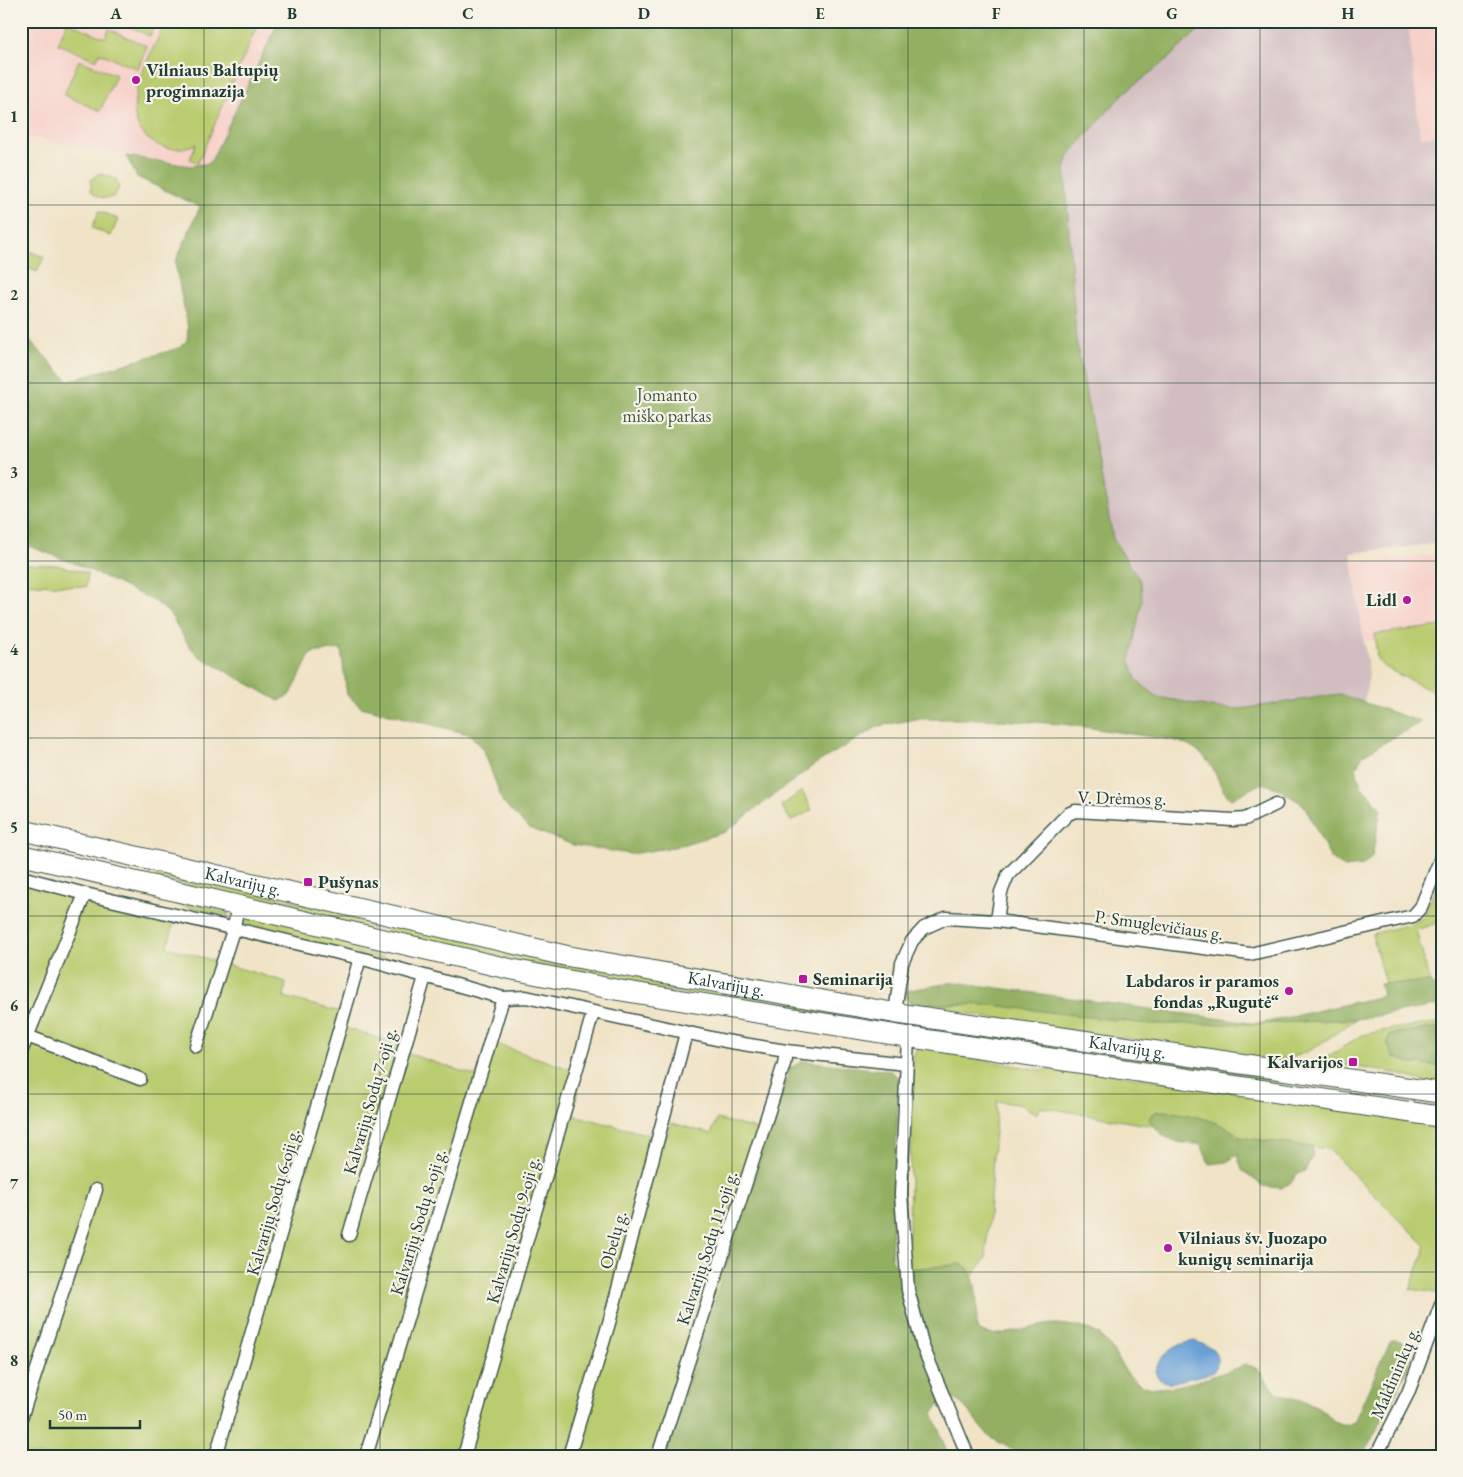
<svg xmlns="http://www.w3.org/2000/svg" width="1463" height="1477" font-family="'EB Garamond',serif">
<rect width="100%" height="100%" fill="#f7f3e8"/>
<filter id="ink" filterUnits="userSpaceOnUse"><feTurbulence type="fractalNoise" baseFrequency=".02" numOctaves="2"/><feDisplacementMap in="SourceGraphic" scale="10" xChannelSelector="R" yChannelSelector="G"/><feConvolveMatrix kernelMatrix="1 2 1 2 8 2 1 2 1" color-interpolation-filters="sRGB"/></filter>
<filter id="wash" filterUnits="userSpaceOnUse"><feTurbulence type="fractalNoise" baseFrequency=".0096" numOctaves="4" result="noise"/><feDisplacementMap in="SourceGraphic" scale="20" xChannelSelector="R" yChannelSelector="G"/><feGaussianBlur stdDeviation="1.12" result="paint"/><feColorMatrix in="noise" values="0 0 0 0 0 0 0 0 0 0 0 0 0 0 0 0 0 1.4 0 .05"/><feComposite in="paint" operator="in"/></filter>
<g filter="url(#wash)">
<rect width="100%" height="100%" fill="#f0e3c6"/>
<path fill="#f7d0c9" d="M 21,21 L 279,21 L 210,163 L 190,166 L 42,139 L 21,138 Z
M 1408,21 L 1442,21 L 1442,135 L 1420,137 Z
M 1442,554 L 1442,696 L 1384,667 L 1377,659 L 1374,641 L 1365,641 L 1353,563 Z"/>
<path fill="#d2bec1" d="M 1208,21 L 1408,21 L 1420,137 L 1442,135 L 1442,543 L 1351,553 L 1369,675 L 1364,703 L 1339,694 L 1241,709 L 1216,708 L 1158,697 L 1137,681 L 1130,661 L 1142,599 L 1141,582 L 1113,539 L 1076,340 L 1065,170 L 1069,156 L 1124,93 L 1168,59 Z"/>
<path fill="#bacc6f" stroke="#6c8452" d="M 122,21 L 156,21 L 150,36 L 121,23 Z
M 166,21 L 259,21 L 198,163 L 190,159 L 196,144 C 180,150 166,151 151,141 C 112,114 152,54 166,21 Z
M 67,22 L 105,38 L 109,29 L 147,46 L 138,69 L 100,53 L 96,60 L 58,44 Z
M 79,60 L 116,75 L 100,111 L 64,95 Z
M 99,173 L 116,179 C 120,187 119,190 113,197 C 104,199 98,198 91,191 L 91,180 Z
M 99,211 L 118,219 L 111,236 L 92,228 Z
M 29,251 L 44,257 L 37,272 L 21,265 L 21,256 L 27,258 Z
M 21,564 L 56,565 L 88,573 L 86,587 L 21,583 Z
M 1442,626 L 1442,696 L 1384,667 L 1377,659 L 1375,634 Z
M 802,791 L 812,810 L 791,821 L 781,806 Z
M 21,861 L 228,912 L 228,916 L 21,868 Z
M 157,870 L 376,919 L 374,929 L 156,878 Z
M 1442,873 L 1442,927 L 1440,922 L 1416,930 L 1430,982 L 1385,984 L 1372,934 L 1414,923 L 1423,918 Z
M 21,883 L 176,917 L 167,947 L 286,982 L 284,997 L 348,1014 L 346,1028 L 407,1047 L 406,1053 L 476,1076 L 488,1041 L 581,1073 L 573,1115 L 665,1139 L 672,1123 L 711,1134 L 717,1119 L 771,1133 L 665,1456 L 21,1456 Z
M 244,913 L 370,943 L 369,954 L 401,962 L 398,964 L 242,926 L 239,921 Z
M 389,923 L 850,1014 L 823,1015 L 629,985 L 386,932 Z
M 909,1003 L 992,1005 L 1258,1024 L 1357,1019 C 1328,1036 1308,1060 1272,1060 L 996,1019 Z
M 1442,1022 L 1442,1027 L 1390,1034 L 1410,1063 L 1442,1067 L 1442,1086 L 1393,1073 L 1321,1061 L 1362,1035 L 1392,1029 Z
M 937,1030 L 986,1037 L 1013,1036 L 1283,1080 L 1281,1084 L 937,1033 Z
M 918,1045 L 937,1047 L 965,1057 L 1041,1070 L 1074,1068 L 1442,1124 L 1442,1294 L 1410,1289 L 1426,1246 L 1328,1149 L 1239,1137 L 1150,1120 L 1153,1126 L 1041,1107 L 1036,1114 L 1022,1105 L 997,1101 L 986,1258 L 972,1277 L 968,1268 L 899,1270 L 908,1266 L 913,1056 Z"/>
<path fill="#93b062" stroke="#59764b" d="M 279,21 L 1208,21 L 1168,59 L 1124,93 L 1069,155 L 1065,170 L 1076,340 L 1113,539 L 1141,582 L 1142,599 L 1130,661 L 1137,681 L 1158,697 L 1216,708 L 1241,709 L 1339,694 L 1421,722 L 1363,755 L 1356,768 L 1361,786 L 1381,808 L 1372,857 L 1363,866 L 1345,868 L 1331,859 L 1304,805 L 1277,788 L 1262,783 L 1231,799 C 1221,791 1219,780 1213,769 C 1205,754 1189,744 1173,740 L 1063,724 L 982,719 L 915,719 L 879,726 L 815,764 L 725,832 L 674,847 L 630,854 L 573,845 L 529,828 L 503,803 L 483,748 L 469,734 L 361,707 L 347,695 L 341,649 L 311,653 L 291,694 L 279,701 L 199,656 L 190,647 L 170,614 L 156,602 L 79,565 L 21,543 L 21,335 L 24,334 L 68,381 L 179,348 L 187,340 L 188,328 L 175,263 L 200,207 L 137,177 L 126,156 L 190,166 L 210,163 Z
M 955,982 L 1258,1024 L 1383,996 L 1380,984 L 1430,982 L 1442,996 L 1442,1005 L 1357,1019 L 1258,1024 L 1147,1024 L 992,1005 L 909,1003 L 905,991 Z
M 1442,1027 L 1442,1067 L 1410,1063 L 1393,1057 L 1387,1043 L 1390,1034 Z
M 803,1061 L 891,1071 L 899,1078 L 891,1258 L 899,1270 L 962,1264 C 981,1276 976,1309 977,1329 C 994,1344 1034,1323 1057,1324 C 1068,1325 1089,1327 1098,1334 C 1120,1350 1123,1388 1157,1388 C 1187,1387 1218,1374 1246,1365 C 1264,1367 1263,1383 1277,1392 C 1288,1398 1303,1399 1314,1405 C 1324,1409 1330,1420 1339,1424 C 1345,1427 1349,1424 1354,1422 L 1390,1342 L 1395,1340 L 1401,1341 L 1411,1355 L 1409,1366 L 1363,1456 L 1023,1456 L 990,1437 L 964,1406 L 955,1399 L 945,1399 L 933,1412 L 948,1456 L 665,1456 L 790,1068 Z
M 1157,1111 C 1176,1110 1228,1122 1239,1137 L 1312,1147 L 1313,1156 L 1305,1171 L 1297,1174 L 1291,1183 L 1280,1188 L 1263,1186 L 1242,1170 L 1237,1155 L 1227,1162 L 1209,1164 L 1201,1144 C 1176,1144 1165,1141 1149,1120 L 1152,1115 Z"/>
<path fill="#69a1d7" stroke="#446f86" d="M 1195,1341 L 1212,1348 C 1218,1356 1220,1365 1212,1373 L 1170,1383 L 1160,1380 L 1155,1372 C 1160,1354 1178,1343 1195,1341 Z"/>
</g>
<g filter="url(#ink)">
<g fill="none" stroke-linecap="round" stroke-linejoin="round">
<g stroke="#3e564a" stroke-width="15">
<path id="minor" d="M 21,877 L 85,894 L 21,1052
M 85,894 L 360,958 L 503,998 L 526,997 L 725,1041 L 786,1051 L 906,1064
M 997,921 L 1001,892 L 1008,875 L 1068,814 L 1075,811 L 1233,820 L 1245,819 L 1276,804
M 895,1013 L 902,963 L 912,941 L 924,928 L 946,918 L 997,921 L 1250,954 L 1413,916 L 1421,907 L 1442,855
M 27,1036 L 140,1079
M 908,1037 L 901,1194 L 908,1290 L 923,1347 L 968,1456
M 196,1046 L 234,927 L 238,905
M 349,1235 L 425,977
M 21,1418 L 96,1190
M 216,1456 L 360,958
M 366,1456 L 503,998
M 464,1456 L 593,1013
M 569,1456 L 609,1323 L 686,1033
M 658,1456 L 784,1064 L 786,1051
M 1376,1456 L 1408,1393 L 1442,1302"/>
</g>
<g stroke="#3e564a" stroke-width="22">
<g id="primary">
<path id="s1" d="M 21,830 L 567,956 L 895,1013 L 1442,1093"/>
<path d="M 21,855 L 510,969 L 618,990 L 908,1037 L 1442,1117"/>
</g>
</g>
<use href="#minor" stroke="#fff" stroke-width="12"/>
<use href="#primary" stroke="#fff" stroke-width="20"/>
</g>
</g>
<path fill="none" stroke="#1f3d34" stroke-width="1" stroke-opacity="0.55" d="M 204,21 L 204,1456M 380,21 L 380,1456M 556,21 L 556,1456M 732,21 L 732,1456M 908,21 L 908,1456M 1084,21 L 1084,1456M 1260,21 L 1260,1456M 21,205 L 1442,205M 21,383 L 1442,383M 21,561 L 1442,561M 21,738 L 1442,738M 21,916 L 1442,916M 21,1094 L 1442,1094M 21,1272 L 1442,1272"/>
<g fill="#b5179e" stroke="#f7f3e8" stroke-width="2">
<circle cx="136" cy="80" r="5"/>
<circle cx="1407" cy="600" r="5"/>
<rect x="303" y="877" width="10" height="10" rx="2.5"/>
<rect x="798" y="974" width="10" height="10" rx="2.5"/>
<circle cx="1289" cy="991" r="5"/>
<rect x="1348" y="1057" width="10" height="10" rx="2.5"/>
<circle cx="1168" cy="1248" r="5"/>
</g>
<g text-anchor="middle" stroke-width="4.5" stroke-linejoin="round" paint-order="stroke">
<g font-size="18" font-weight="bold" fill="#1f3d34" stroke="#f7f3e8" text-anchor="start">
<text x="146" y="76">Vilniaus Baltupių<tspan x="146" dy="21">progimnazija</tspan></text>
<text x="1397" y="606" text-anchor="end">Lidl</text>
<text x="318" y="888">Pušynas</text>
<text x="813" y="985">Seminarija</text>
<text x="1279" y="987" text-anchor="end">Labdaros ir paramos<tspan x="1279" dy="21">fondas „Rugutė“</tspan></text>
<text x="1343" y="1068" text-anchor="end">Kalvarijos</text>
<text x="1178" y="1244">Vilniaus šv. Juozapo<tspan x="1178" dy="21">kunigų seminarija</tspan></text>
</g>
<g font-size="18" fill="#3e5a40" stroke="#f7f3e8">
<text x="667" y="401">Jomanto<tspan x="667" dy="21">miško parkas</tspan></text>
</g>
<g font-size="18" fill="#1f3d34" stroke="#f7f3e8">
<text transform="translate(1122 798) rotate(1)" y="6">V. Drėmos g.</text>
<text dy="6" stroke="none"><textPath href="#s1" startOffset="228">Kalvarijų g.</textPath></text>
<text transform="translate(1159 925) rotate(8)" y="6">P. Smuglevičiaus g.</text>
<text dy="6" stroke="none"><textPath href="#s1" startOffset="722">Kalvarijų g.</textPath></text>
<text dy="6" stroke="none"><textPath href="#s1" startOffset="1128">Kalvarijų g.</textPath></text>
<text transform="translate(370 1101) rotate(-74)" y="6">Kalvarijų Sodų 7-oji g.</text>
<text transform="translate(273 1202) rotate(-74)" y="6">Kalvarijų Sodų 6-oji g.</text>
<text transform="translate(418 1222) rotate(-73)" y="6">Kalvarijų Sodų 8-oji g.</text>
<text transform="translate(513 1230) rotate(-74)" y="6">Kalvarijų Sodų 9-oji g.</text>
<text transform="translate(613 1240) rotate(-75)" y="6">Obelų g.</text>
<text transform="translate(707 1248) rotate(-72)" y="6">Kalvarijų Sodų 11-oji g.</text>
<text transform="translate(1395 1373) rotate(-67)" y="6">Maldininkų g.</text>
</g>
</g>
<rect width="1463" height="1477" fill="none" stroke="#f7f3e8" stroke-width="55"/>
<path d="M50 1420v8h90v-8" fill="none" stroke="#1f3d34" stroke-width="2.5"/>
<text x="58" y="1420" font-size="15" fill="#1f3d34" stroke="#f7f3e8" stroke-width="4" paint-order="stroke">50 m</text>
<rect x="28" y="28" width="1408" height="1422" fill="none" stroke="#1f3d34" stroke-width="2"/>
<g font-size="16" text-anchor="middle" font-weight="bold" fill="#1f3d34">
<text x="116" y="19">A</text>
<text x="292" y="19">B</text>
<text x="468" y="19">C</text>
<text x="644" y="19">D</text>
<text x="820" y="19">E</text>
<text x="996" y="19">F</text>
<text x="1172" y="19">G</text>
<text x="1348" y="19">H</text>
<text x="14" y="122">1</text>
<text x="14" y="300">2</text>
<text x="14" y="478">3</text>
<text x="14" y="655">4</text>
<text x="14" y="833">5</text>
<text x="14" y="1011">6</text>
<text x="14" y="1189">7</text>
<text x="14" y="1366">8</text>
</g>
</svg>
